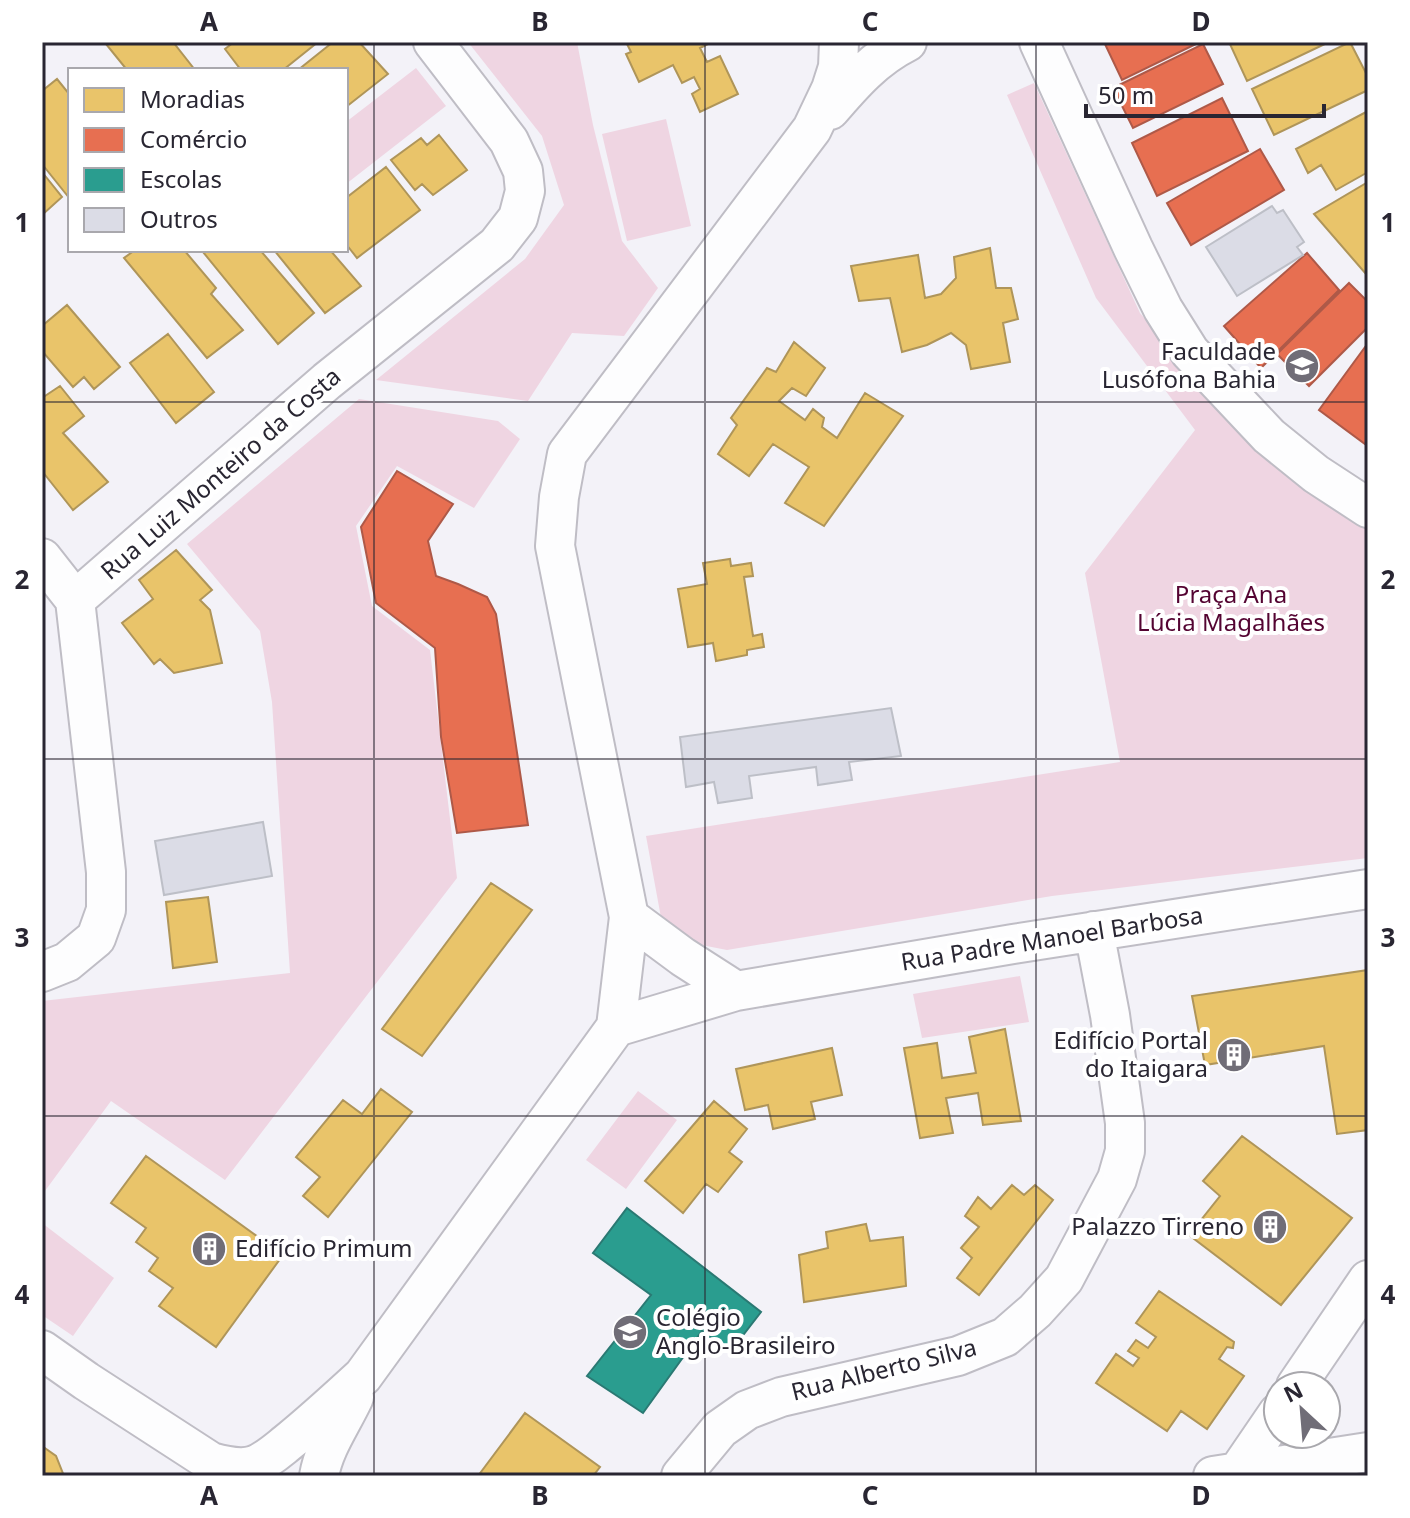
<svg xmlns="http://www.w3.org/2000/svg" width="1410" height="1518" font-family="'Noto Sans',sans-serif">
<rect width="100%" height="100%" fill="#f3f2f8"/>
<path fill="#efd5e2" d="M 468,42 L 577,42 L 593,125 L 622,241 L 658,288 L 624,336 L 572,333 L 528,401 L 376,380 L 525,259 L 564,205 L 542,136 Z
M 416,68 L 446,106 L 346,184 L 346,122 Z
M 1034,83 L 1140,313 L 1226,411 L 1368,523 L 1368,858 L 1052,896 L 727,950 L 686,942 L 662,923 L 646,836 L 1120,762 L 1085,573 L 1195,430 L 1096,298 L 1007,95 Z
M 666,119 L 691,226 L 627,241 L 602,134 Z
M 359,399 L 498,421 L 520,439 L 474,508 L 397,466 L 356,526 L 372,606 L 430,650 L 457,878 L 225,1180 L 111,1101 L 42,1195 L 42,1001 L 290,973 L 272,702 L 260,631 L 187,544 Z
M 1020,976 L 1029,1022 L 922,1038 L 913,994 Z
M 638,1091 L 677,1120 L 626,1189 L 586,1160 Z
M 42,1223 L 114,1278 L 73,1336 L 42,1315 Z"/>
<path fill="#e9c46a" stroke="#af9559" stroke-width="2" d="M 108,42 L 173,42 L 195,70 L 127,70 L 106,44 Z
M 234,42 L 318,42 L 283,70 L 241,70 L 225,49 Z
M 333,42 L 359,42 L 388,74 L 346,107 L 346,70 L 298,70 Z
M 626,42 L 707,42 L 708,44 L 700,48 L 707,62 L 720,56 L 738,94 L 700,112 L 692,94 L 700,89 L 694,77 L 682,83 L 673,65 L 639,82 L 626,54 L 631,52 Z
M 1229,42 L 1329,42 L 1247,81 Z
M 1350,42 L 1368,77 L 1368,90 L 1274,135 L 1252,89 Z
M 57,79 L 70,95 L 70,199 L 42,164 L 42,91 Z
M 1368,111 L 1368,172 L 1336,190 L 1321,165 L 1308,173 L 1296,149 Z
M 439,135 L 467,170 L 433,195 L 422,184 L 415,190 L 391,160 L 421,138 L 427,145 Z
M 386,167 L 420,210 L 357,258 L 346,244 L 346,198 Z
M 42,172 L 62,197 L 42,215 Z
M 1368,182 L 1368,272 L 1366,274 L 1314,214 Z
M 990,248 L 996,288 L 1011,288 L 1018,319 L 1003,323 L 1010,362 L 971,369 L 966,345 L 951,333 L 927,345 L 902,352 L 890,298 L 859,301 L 851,266 L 918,255 L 925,298 L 941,294 L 956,278 L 954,257 Z
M 135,250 L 184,250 L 216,288 L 211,294 L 243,330 L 207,358 L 124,258 Z
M 205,250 L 260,250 L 314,313 L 278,344 L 203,252 Z
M 274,250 L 330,250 L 361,286 L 325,313 Z
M 67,305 L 120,367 L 94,389 L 84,377 L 73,387 L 42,351 L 42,326 Z
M 168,334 L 214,392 L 176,423 L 130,363 Z
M 794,342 L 825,368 L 806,396 L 792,388 L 779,401 L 805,420 L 813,409 L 824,418 L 822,427 L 837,438 L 865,393 L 903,416 L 824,526 L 785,503 L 809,467 L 773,444 L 749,476 L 718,454 L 737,425 L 731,418 L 767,368 L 776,372 Z
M 60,386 L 84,416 L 63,433 L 108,482 L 73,510 L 42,471 L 42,398 Z
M 176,550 L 212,590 L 200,600 L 210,610 L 222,663 L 174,673 L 160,659 L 154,664 L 122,623 L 153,599 L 139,580 Z
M 730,559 L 731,566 L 751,563 L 753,576 L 744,577 L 753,636 L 762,634 L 764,647 L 747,650 L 747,655 L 716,661 L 713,643 L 688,647 L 678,589 L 707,584 L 703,563 Z
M 491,883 L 532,910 L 422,1056 L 382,1029 Z
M 208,897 L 217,962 L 173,968 L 166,902 Z
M 1368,970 L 1368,1130 L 1337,1134 L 1324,1046 L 1205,1065 L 1192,996 Z
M 1005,1029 L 1021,1121 L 983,1125 L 978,1093 L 946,1098 L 953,1133 L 920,1138 L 904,1048 L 937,1043 L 942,1078 L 976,1073 L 969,1037 Z
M 832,1048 L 842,1095 L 811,1102 L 815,1119 L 773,1129 L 768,1105 L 745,1110 L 736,1069 Z
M 381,1089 L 412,1112 L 328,1217 L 303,1196 L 320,1177 L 296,1157 L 343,1100 L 362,1114 Z
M 714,1101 L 747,1129 L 729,1152 L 742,1162 L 718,1192 L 706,1184 L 683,1213 L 645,1181 Z
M 1242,1136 L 1352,1218 L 1281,1305 L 1189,1235 L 1220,1196 L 1203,1181 Z
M 146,1156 L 283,1255 L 216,1347 L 159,1306 L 173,1288 L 149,1271 L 158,1258 L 136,1242 L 146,1228 L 111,1203 Z
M 1012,1185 L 1024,1195 L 1035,1185 L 1053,1200 L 979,1295 L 957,1278 L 972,1258 L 961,1248 L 979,1227 L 965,1216 L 978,1197 L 991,1209 Z
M 866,1224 L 870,1241 L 903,1237 L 906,1286 L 804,1302 L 799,1255 L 828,1248 L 826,1232 Z
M 1159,1291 L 1234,1342 L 1233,1348 L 1227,1347 L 1219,1359 L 1244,1376 L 1207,1429 L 1181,1411 L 1167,1431 L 1096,1383 L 1116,1354 L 1133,1366 L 1139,1358 L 1128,1351 L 1136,1340 L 1148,1348 L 1156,1337 L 1136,1323 Z
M 525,1413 L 600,1467 L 593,1476 L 478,1476 Z
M 42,1446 L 56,1456 L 64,1476 L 42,1476 Z"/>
<path fill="#e76f51" stroke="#ae5948" stroke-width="2" d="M 1104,42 L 1200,42 L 1122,80 Z
M 1203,44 L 1223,84 L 1133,128 L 1113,88 Z
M 1222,98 L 1248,151 L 1157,196 L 1132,143 Z
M 1260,149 L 1284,190 L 1191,245 L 1167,203 Z
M 1307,253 L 1339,290 L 1261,368 L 1224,326 Z
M 1349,283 L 1368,302 L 1368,327 L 1309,386 L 1277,354 Z
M 1368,343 L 1368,440 L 1365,444 L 1319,410 Z
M 397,471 L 453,504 L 428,541 L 436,576 L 458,584 L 487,597 L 496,614 L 528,825 L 457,833 L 441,737 L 435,648 L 376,603 L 361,527 Z"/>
<path fill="#2a9d8f" stroke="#2a7973" stroke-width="2" d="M 627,1208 L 761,1312 L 730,1352 L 702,1331 L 643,1413 L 587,1376 L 651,1295 L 593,1253 Z"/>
<path fill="#dbdce6" stroke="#bdbfc7" stroke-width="2" d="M 1272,206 L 1277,213 L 1283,210 L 1304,242 L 1297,247 L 1303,255 L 1237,296 L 1206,247 Z
M 891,708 L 901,756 L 849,762 L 852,780 L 818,785 L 816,767 L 749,776 L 752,798 L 718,803 L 714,782 L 686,787 L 680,737 Z
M 263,822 L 272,876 L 164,895 L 155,841 Z"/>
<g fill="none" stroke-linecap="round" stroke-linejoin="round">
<g stroke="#bfbdc5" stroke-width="42">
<path id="minor" d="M 1039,42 L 1133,248 L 1163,309 L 1190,352 L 1269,436 L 1316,474 L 1368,508
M 830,110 C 853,83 875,58 907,42
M 42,558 L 75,600
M 75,600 L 327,381 L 497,245 L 518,218 L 525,191 L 523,171 L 509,141 L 433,42
M 629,917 L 683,957 L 736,991
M 42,972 L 67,962 L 96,938 L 106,910 L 106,872 L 75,600
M 616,1027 L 736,991 L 1013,944 L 1368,889
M 42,1350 L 86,1381 L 211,1462 C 225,1466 241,1470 255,1465 C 267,1460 277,1451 287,1443 C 313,1422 338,1399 363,1376 L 616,1027 L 629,917 L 555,546 L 559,497 L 567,454 L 812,129 L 831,89 L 838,67 L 839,42
M 1296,1386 L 1368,1280
M 1237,1473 L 1278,1413
M 319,1476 C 324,1447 342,1423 354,1397
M 681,1476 L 720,1429 L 747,1410 L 781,1397 L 958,1356 L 1005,1337 L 1035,1311 L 1064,1279 L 1117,1179 L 1125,1151 L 1125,1123 L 1110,1015 L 1094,931
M 1213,1476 L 1368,1452"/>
</g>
<use href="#minor" stroke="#fdfdfe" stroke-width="38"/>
</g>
<path fill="none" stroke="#292632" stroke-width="2" stroke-opacity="0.55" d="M 374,42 L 374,1476M 705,42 L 705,1476M 1036,42 L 1036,1476M 42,402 L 1368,402M 42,759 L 1368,759M 42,1116 L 1368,1116"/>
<defs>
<g id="university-disc" transform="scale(1.8)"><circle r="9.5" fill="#706d77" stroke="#fff"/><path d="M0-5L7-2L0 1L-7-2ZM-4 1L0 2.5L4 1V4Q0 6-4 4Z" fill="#fff"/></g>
<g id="building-disc" transform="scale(1.8)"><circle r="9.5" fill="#706d77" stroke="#fff"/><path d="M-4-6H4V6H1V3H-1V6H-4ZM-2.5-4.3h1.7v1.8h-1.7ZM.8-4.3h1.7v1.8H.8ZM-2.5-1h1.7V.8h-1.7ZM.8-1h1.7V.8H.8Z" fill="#fff"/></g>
<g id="school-disc" transform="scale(1.8)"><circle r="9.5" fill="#706d77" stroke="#fff"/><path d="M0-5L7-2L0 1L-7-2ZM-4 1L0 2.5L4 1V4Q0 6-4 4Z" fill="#fff"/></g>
</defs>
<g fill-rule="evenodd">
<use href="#university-disc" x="1302" y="366"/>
<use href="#building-disc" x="1234" y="1055"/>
<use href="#building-disc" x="1270" y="1227"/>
<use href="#building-disc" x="209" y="1249"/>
<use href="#school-disc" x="630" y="1332"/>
</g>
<g text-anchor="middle" stroke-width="8" stroke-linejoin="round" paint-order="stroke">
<g font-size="24" fill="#292632" stroke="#fff" text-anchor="end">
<text x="1276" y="360">Faculdade<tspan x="1276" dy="28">Lusófona Bahia</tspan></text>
<text x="1208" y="1049">Edifício Portal<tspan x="1208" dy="28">do Itaigara</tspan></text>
<text x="1244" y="1235">Palazzo Tirreno</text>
<text x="235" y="1257" text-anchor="start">Edifício Primum</text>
<text x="656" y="1326" text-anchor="start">Colégio<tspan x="656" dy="28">Anglo-Brasileiro</tspan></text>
</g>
<g font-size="24" fill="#292632" stroke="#fff">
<text transform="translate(221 474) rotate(-41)" y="8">Rua Luiz Monteiro da Costa</text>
<text transform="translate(1052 939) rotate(-9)" y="8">Rua Padre Manoel Barbosa</text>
<text transform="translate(884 1370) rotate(-14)" y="8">Rua Alberto Silva</text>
</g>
<g font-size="24" fill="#540432" stroke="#fff">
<text x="1231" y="603">Praça Ana<tspan x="1231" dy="28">Lúcia Magalhães</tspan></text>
</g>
</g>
<rect width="1410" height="1518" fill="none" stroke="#ffffff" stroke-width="88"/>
<rect x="68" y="68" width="280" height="184" fill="#ffffff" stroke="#a9a8ad" stroke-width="2"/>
<rect x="84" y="88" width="40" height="24" fill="#e9c46a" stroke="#a9a8ad" stroke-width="2"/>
<text x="140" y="108" font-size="24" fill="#292632">Moradias</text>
<rect x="84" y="128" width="40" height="24" fill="#e76f51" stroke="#a9a8ad" stroke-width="2"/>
<text x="140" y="148" font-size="24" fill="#292632">Comércio</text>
<rect x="84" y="168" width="40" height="24" fill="#2a9d8f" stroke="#a9a8ad" stroke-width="2"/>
<text x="140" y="188" font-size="24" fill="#292632">Escolas</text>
<rect x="84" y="208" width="40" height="24" fill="#dbdce6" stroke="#a9a8ad" stroke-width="2"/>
<text x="140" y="228" font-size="24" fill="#292632">Outros</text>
<g transform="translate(1302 1410) rotate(334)"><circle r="38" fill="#ffffff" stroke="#a9a8ad" stroke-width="2"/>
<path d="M0-6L14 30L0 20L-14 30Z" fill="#706d77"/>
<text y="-12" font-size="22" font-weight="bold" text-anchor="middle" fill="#292632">N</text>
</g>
<path d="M1086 104v12h238v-12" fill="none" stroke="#292632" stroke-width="4"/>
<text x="1098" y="104" font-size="24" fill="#292632" stroke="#ffffff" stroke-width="6" paint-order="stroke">50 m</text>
<rect x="44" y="44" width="1322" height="1430" fill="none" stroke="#292632" stroke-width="3"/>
<g font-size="26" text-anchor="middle" font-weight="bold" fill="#292632">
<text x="209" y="31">A</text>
<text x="540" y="31">B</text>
<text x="870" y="31">C</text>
<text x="1201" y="31">D</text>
<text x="22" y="232">1</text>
<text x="1388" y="232">1</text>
<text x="22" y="589">2</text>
<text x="1388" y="589">2</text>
<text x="22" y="947">3</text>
<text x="1388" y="947">3</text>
<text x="22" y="1304">4</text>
<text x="1388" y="1304">4</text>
<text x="209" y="1505">A</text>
<text x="540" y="1505">B</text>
<text x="870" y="1505">C</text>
<text x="1201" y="1505">D</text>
</g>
</svg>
